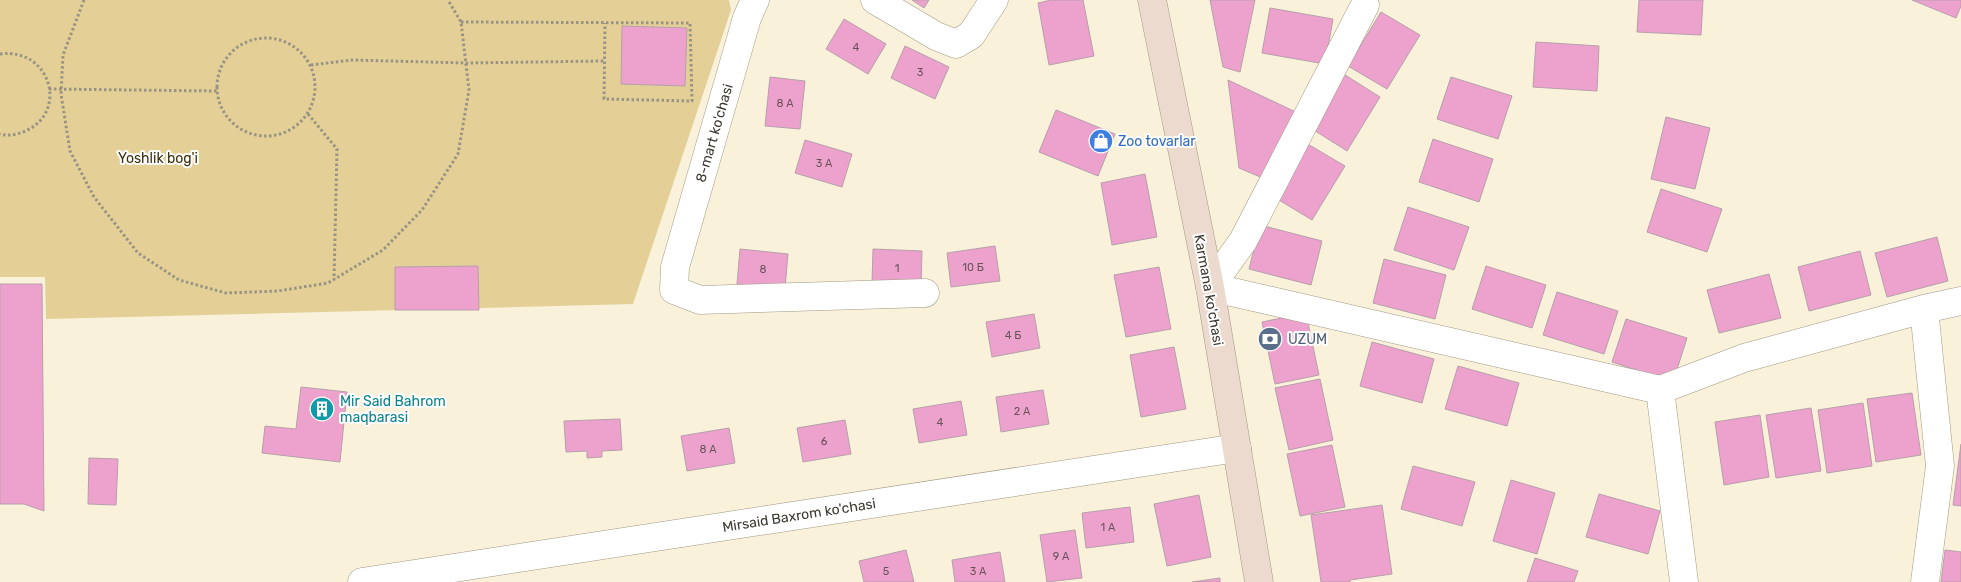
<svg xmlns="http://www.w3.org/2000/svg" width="1961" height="582" font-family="Rubik,sans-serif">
<rect width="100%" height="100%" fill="#f9f1d9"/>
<path fill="#e4d097" d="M 0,0 L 729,0 L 731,10 L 633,304 L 46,319 L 45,277 L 0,277 Z"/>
<path fill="#eda2ce" stroke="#b69fab" d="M 912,0 L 929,0 L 924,8 Z
M 1051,0 L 1083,0 L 1094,56 L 1049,65 L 1038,3 Z
M 1210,0 L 1255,0 L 1240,72 L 1223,67 Z
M 1639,0 L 1703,0 L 1701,35 L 1637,32 Z
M 1912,0 L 1961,0 L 1961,6 L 1956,18 Z
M 1270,8 L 1333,19 L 1325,64 L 1262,53 Z
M 1381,12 L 1420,35 L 1387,89 L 1348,66 Z
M 844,19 L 886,44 L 868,74 L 826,49 Z
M 622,26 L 687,28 L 685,86 L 621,84 Z
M 1536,42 L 1599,46 L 1597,91 L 1533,87 Z
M 905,46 L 949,67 L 935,99 L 891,78 Z
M 1342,73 L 1380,97 L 1347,151 L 1309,127 Z
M 770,77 L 805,81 L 800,129 L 765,126 Z
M 1451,77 L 1512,96 L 1498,139 L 1437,119 Z
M 1228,80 L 1300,114 L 1265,179 L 1239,168 Z
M 1056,110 L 1115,134 L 1098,176 L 1039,152 Z
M 1666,117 L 1710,128 L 1695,189 L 1651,179 Z
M 1433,139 L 1493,159 L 1479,202 L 1419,182 Z
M 805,140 L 852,154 L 842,187 L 795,173 Z
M 1306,143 L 1345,166 L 1312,220 L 1274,197 Z
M 1145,174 L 1157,237 L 1112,245 L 1101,183 Z
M 1661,189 L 1722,209 L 1707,252 L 1647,232 Z
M 1408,207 L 1469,227 L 1454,270 L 1394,250 Z
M 1260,225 L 1322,241 L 1311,285 L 1249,269 Z
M 1937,237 L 1948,281 L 1887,297 L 1875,253 Z
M 995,246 L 1000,281 L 951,287 L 947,253 Z
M 740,249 L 788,254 L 785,288 L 737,284 Z
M 873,249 L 922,251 L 921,286 L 872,284 Z
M 1860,251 L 1871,295 L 1809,311 L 1798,267 Z
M 1384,259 L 1446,275 L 1435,319 L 1373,303 Z
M 478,266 L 479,310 L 395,310 L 395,267 Z
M 1486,266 L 1546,285 L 1532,328 L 1472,309 Z
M 1159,267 L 1171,329 L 1126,337 L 1114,275 Z
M 1769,274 L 1781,318 L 1719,333 L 1707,290 Z
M 0,284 L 42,284 L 44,511 L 24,504 L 0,504 Z
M 1557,292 L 1618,311 L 1604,354 L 1543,335 Z
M 1306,313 L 1319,375 L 1275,384 L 1262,322 Z
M 1034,314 L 1040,348 L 992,357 L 986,322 Z
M 1626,319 L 1687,338 L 1673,382 L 1612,362 Z
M 1372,342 L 1434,359 L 1422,403 L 1360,386 Z
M 1174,347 L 1186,409 L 1141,417 L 1130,355 Z
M 1458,366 L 1519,383 L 1507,426 L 1445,409 Z
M 1320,379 L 1333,440 L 1289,450 L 1275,388 Z
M 301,387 L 347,392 L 340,462 L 262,453 L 265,426 L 296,429 Z
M 1043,390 L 1049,424 L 1001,432 L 996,397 Z
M 1912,393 L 1921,455 L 1876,462 L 1867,399 Z
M 961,401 L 967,435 L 919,443 L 913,409 Z
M 1863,403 L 1872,466 L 1827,473 L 1818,410 Z
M 1811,408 L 1821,471 L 1776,478 L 1766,415 Z
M 1760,415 L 1769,477 L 1724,485 L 1715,422 Z
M 620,419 L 622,450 L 602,451 L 602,457 L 587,458 L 587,451 L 566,452 L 564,421 Z
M 845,420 L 851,454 L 803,462 L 797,428 Z
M 729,428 L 735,463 L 687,471 L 681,436 Z
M 1961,444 L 1961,506 L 1953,505 Z
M 1332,445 L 1345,507 L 1300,516 L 1287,454 Z
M 89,458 L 118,459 L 116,505 L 88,504 Z
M 1413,466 L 1475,482 L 1462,526 L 1401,509 Z
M 1511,480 L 1555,493 L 1537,554 L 1493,541 Z
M 1599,494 L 1660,511 L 1648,554 L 1586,537 Z
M 1199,495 L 1211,557 L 1167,566 L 1154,504 Z
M 1382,505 L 1392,574 L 1350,580 L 1350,582 L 1321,582 L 1311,515 Z
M 1130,507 L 1134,542 L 1086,548 L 1082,513 Z
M 1075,530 L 1082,578 L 1047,582 L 1040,535 Z
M 906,550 L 914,582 L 864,582 L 859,561 Z
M 1945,550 L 1961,552 L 1961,582 L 1941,582 Z
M 1000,552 L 1005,582 L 955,582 L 952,560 Z
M 1535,558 L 1578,571 L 1574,582 L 1527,582 Z
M 1220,578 L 1220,582 L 1192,582 Z"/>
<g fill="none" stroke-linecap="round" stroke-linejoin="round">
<g stroke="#a09983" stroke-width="29">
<path id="street" d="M 755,0 L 747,18 L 675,267 L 674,290 L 700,300 L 925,293
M 875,0 L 936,36 L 956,44 L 971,35 L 994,0
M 1365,5 L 1243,241 L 1210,287 L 1660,390 L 1744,358 L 1924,309 L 1961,301
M 1924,309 L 1940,466 L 1925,582
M 1660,390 L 1684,582
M 362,582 L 1237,448"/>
</g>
<g stroke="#a09983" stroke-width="29">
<path id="secondary" d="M 1152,0 L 1210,287 L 1259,582"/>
</g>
<path stroke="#999383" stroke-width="3" stroke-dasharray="2.5 2.5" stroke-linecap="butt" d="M 84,0 L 63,55 L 61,94 L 70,151 L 94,197 L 138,253 L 179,280 L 226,293 L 278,291 L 328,283 L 383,250 L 422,210 L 458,154 L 469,90 L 461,22 L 448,0
M 461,22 L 690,23 L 692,101 L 604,99 L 605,23
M217 87a49 49 0 1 1 98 0a49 49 0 1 1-98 0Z
M 0,54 C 51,47 70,114 23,132 C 15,135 7,136 0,134
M 311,65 L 352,60 L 466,63 L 604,61
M 49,89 L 217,91
M 308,114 L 337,149 L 334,280"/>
<use href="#street" stroke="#fff" stroke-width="28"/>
<use href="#secondary" stroke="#ebdacd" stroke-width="28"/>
</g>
<defs>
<g id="shop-disc" transform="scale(1.25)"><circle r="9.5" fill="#3f7fe0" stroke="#fff"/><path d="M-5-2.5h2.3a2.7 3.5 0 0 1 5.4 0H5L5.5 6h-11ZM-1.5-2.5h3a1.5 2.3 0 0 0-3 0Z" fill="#fff"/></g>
<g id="bank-disc" transform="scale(1.25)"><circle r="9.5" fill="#5c6f8a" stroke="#fff"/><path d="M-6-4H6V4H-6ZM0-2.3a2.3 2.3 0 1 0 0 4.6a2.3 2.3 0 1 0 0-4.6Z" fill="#fff"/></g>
<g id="building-disc" transform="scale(1.25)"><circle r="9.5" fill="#0f9aa8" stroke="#fff"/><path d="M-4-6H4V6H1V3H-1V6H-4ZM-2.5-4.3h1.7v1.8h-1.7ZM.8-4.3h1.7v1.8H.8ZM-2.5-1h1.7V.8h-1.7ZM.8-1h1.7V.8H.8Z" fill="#fff"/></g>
</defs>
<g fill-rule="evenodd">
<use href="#shop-disc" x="1101" y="141"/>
<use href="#bank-disc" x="1270" y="339"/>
<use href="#building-disc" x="322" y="409"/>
</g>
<g text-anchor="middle" stroke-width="4" stroke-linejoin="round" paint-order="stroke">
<g font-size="11" fill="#695358">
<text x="856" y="51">4</text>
<text x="920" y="76">3</text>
<text x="785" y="107">8 А</text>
<text x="824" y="167">3 А</text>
<text x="973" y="271">10 Б</text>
<text x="897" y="272">1</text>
<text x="763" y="273">8</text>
<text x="1013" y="339">4 Б</text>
<text x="1022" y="415">2 А</text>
<text x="940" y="426">4</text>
<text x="824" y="445">6</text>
<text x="708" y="453">8 А</text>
<text x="1108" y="531">1 А</text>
<text x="1061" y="560">9 А</text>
<text x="886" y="575">5</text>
<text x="978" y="575">3 А</text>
</g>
<g font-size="14" fill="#3d3930" stroke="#fff">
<text transform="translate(714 133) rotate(-74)" y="5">8-mart ko'chasi</text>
<text transform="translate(1209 290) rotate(80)" y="5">Karmana ko'chasi</text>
<text transform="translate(799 515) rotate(-9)" y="5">Mirsaid Baxrom ko'chasi</text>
</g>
<g font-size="14" fill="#366cbe" stroke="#fff" text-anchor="start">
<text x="1118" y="146">Zoo tovarlar</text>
</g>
<g font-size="14" fill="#3c310d" stroke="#fff">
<text x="158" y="163">Yoshlik bog'i</text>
</g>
<g font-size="14" fill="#4e5e75" stroke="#fff" text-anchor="start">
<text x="1288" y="344">UZUM</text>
</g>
<g font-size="14" fill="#0d838f" stroke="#fff" text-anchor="start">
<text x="340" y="406">Mir Said Bahrom<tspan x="340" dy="16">maqbarasi</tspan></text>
</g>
</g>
</svg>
